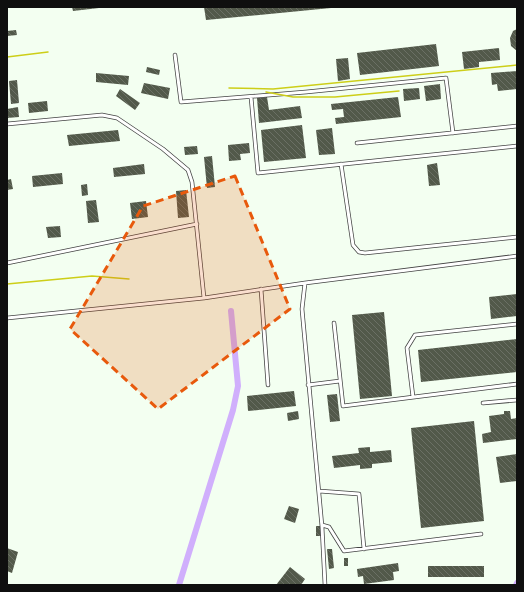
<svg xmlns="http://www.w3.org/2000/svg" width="524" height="592" font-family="Georgia,serif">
<defs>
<pattern id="building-back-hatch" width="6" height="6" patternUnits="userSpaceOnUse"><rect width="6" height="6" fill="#52594a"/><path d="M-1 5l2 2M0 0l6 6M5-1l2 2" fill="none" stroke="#6b7065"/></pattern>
</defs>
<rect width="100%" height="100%" fill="#f3fff1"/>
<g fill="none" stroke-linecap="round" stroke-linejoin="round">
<path stroke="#d0affc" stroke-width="6" d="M 179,585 L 233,410 L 238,386 L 231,311
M 516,585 L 517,583"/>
</g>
<path fill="url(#building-back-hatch)" d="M 72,7 L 99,7 L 99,8 L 73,11 Z
M 204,7 L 331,7 L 331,8 L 206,20 Z
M 517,29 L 517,51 L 511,46 L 510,38 L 513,31 Z
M 16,30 L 17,35 L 7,36 L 7,31 Z
M 436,44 L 439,66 L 360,75 L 357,53 Z
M 499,48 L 500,60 L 479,62 L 479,67 L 464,69 L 462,52 Z
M 348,58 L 350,79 L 338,81 L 336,59 Z
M 147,67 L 160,70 L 159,75 L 146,72 Z
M 517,71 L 517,89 L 498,91 L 497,84 L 492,85 L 491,73 Z
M 96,73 L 129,76 L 128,85 L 96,82 Z
M 17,80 L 19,103 L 11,104 L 9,81 Z
M 144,83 L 170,88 L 168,99 L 141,93 Z
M 440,84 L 441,99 L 426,101 L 424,86 Z
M 419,88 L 420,99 L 404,101 L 403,89 Z
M 120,89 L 140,103 L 135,110 L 116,96 Z
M 267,97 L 269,110 L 300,106 L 302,118 L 259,123 L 257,98 Z
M 398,97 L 401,117 L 336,124 L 335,118 L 344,117 L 343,109 L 332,110 L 331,104 Z
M 47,101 L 48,111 L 29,113 L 28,103 Z
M 18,107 L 19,117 L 7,118 L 7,109 Z
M 302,125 L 306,158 L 264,162 L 261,130 Z
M 332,128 L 335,154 L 319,155 L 316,130 Z
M 118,130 L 120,141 L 69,146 L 67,135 Z
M 249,143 L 250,153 L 240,154 L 241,160 L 229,161 L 228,145 Z
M 197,146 L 198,154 L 185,155 L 184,147 Z
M 212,156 L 215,187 L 207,188 L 204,157 Z
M 437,163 L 440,185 L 429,186 L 427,165 Z
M 144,164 L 145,174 L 114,177 L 113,168 Z
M 62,173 L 63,184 L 33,187 L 32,176 Z
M 11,179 L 13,189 L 7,190 L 7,180 Z
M 87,184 L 88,195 L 82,196 L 81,185 Z
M 186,190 L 189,217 L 178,218 L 176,191 Z
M 96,200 L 99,222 L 88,223 L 86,201 Z
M 146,201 L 148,217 L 132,219 L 130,203 Z
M 60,226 L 61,237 L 48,238 L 46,227 Z
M 517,294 L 517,316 L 491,319 L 489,297 Z
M 384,312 L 392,396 L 360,399 L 352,315 Z
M 517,339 L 517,372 L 421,382 L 418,350 Z
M 294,391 L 296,406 L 248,411 L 247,396 Z
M 337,394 L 340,421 L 330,422 L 327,395 Z
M 298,411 L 299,419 L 288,421 L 287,413 Z
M 504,411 L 510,411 L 511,419 L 517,418 L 517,439 L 483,443 L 482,434 L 491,432 L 489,416 L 504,414 Z
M 474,421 L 484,521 L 421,528 L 411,428 Z
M 370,447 L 370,452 L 391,450 L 392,462 L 372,464 L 372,468 L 360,469 L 360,465 L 334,468 L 332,456 L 359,453 L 358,448 Z
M 517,454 L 517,481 L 500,483 L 496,457 Z
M 289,506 L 299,509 L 295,523 L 284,519 Z
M 316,526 L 320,526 L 321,536 L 316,536 Z
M 7,548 L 18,552 L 12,573 L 7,571 Z
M 327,549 L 332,549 L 334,568 L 329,569 Z
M 344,558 L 348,558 L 348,566 L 344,566 Z
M 398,563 L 399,571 L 393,572 L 394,580 L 364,584 L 363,576 L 358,577 L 357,569 Z
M 428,566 L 484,566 L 484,577 L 428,577 Z
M 290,567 L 305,579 L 301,585 L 276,585 Z"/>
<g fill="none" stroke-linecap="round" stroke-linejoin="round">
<g stroke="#424242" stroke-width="4.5">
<path id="service" d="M 175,55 L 181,102 L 306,92 L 446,78 L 453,133
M 251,97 L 258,173 L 517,146
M 7,124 L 102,115 L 117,118 L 163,149 L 188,170 L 192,182 L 204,298
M 357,143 L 517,126
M 341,164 L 353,245 L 359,252 L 365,253 L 517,237
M 7,263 L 197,224
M 305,283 L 302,309 L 322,527 L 325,585
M 261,289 L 268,385
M 7,318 L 204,298 L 305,283 L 517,256
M 334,323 L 343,406 L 517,384
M 308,385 L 340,381
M 413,397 L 407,348 L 415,335 L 517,324
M 483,403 L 517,400
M 319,491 L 359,494 L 364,549
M 322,525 L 329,527 L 344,551 L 481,534"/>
</g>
<use href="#service" stroke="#fff" stroke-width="3"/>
<path stroke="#cdce18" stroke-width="1.5" d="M 7,57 L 48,52
M 229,88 L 273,89 L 517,65
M 266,92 L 293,97 L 335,97 L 399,91
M 7,284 L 92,276 L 129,279"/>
</g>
<path fill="#e8590c" fill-opacity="0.2" stroke="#e8590c" stroke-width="3" stroke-dasharray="8 5" stroke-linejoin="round" d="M 235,176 L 290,309 L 158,409 L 70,329 L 143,206 Z"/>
<rect width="524" height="592" fill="none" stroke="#0f0f0f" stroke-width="16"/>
</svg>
